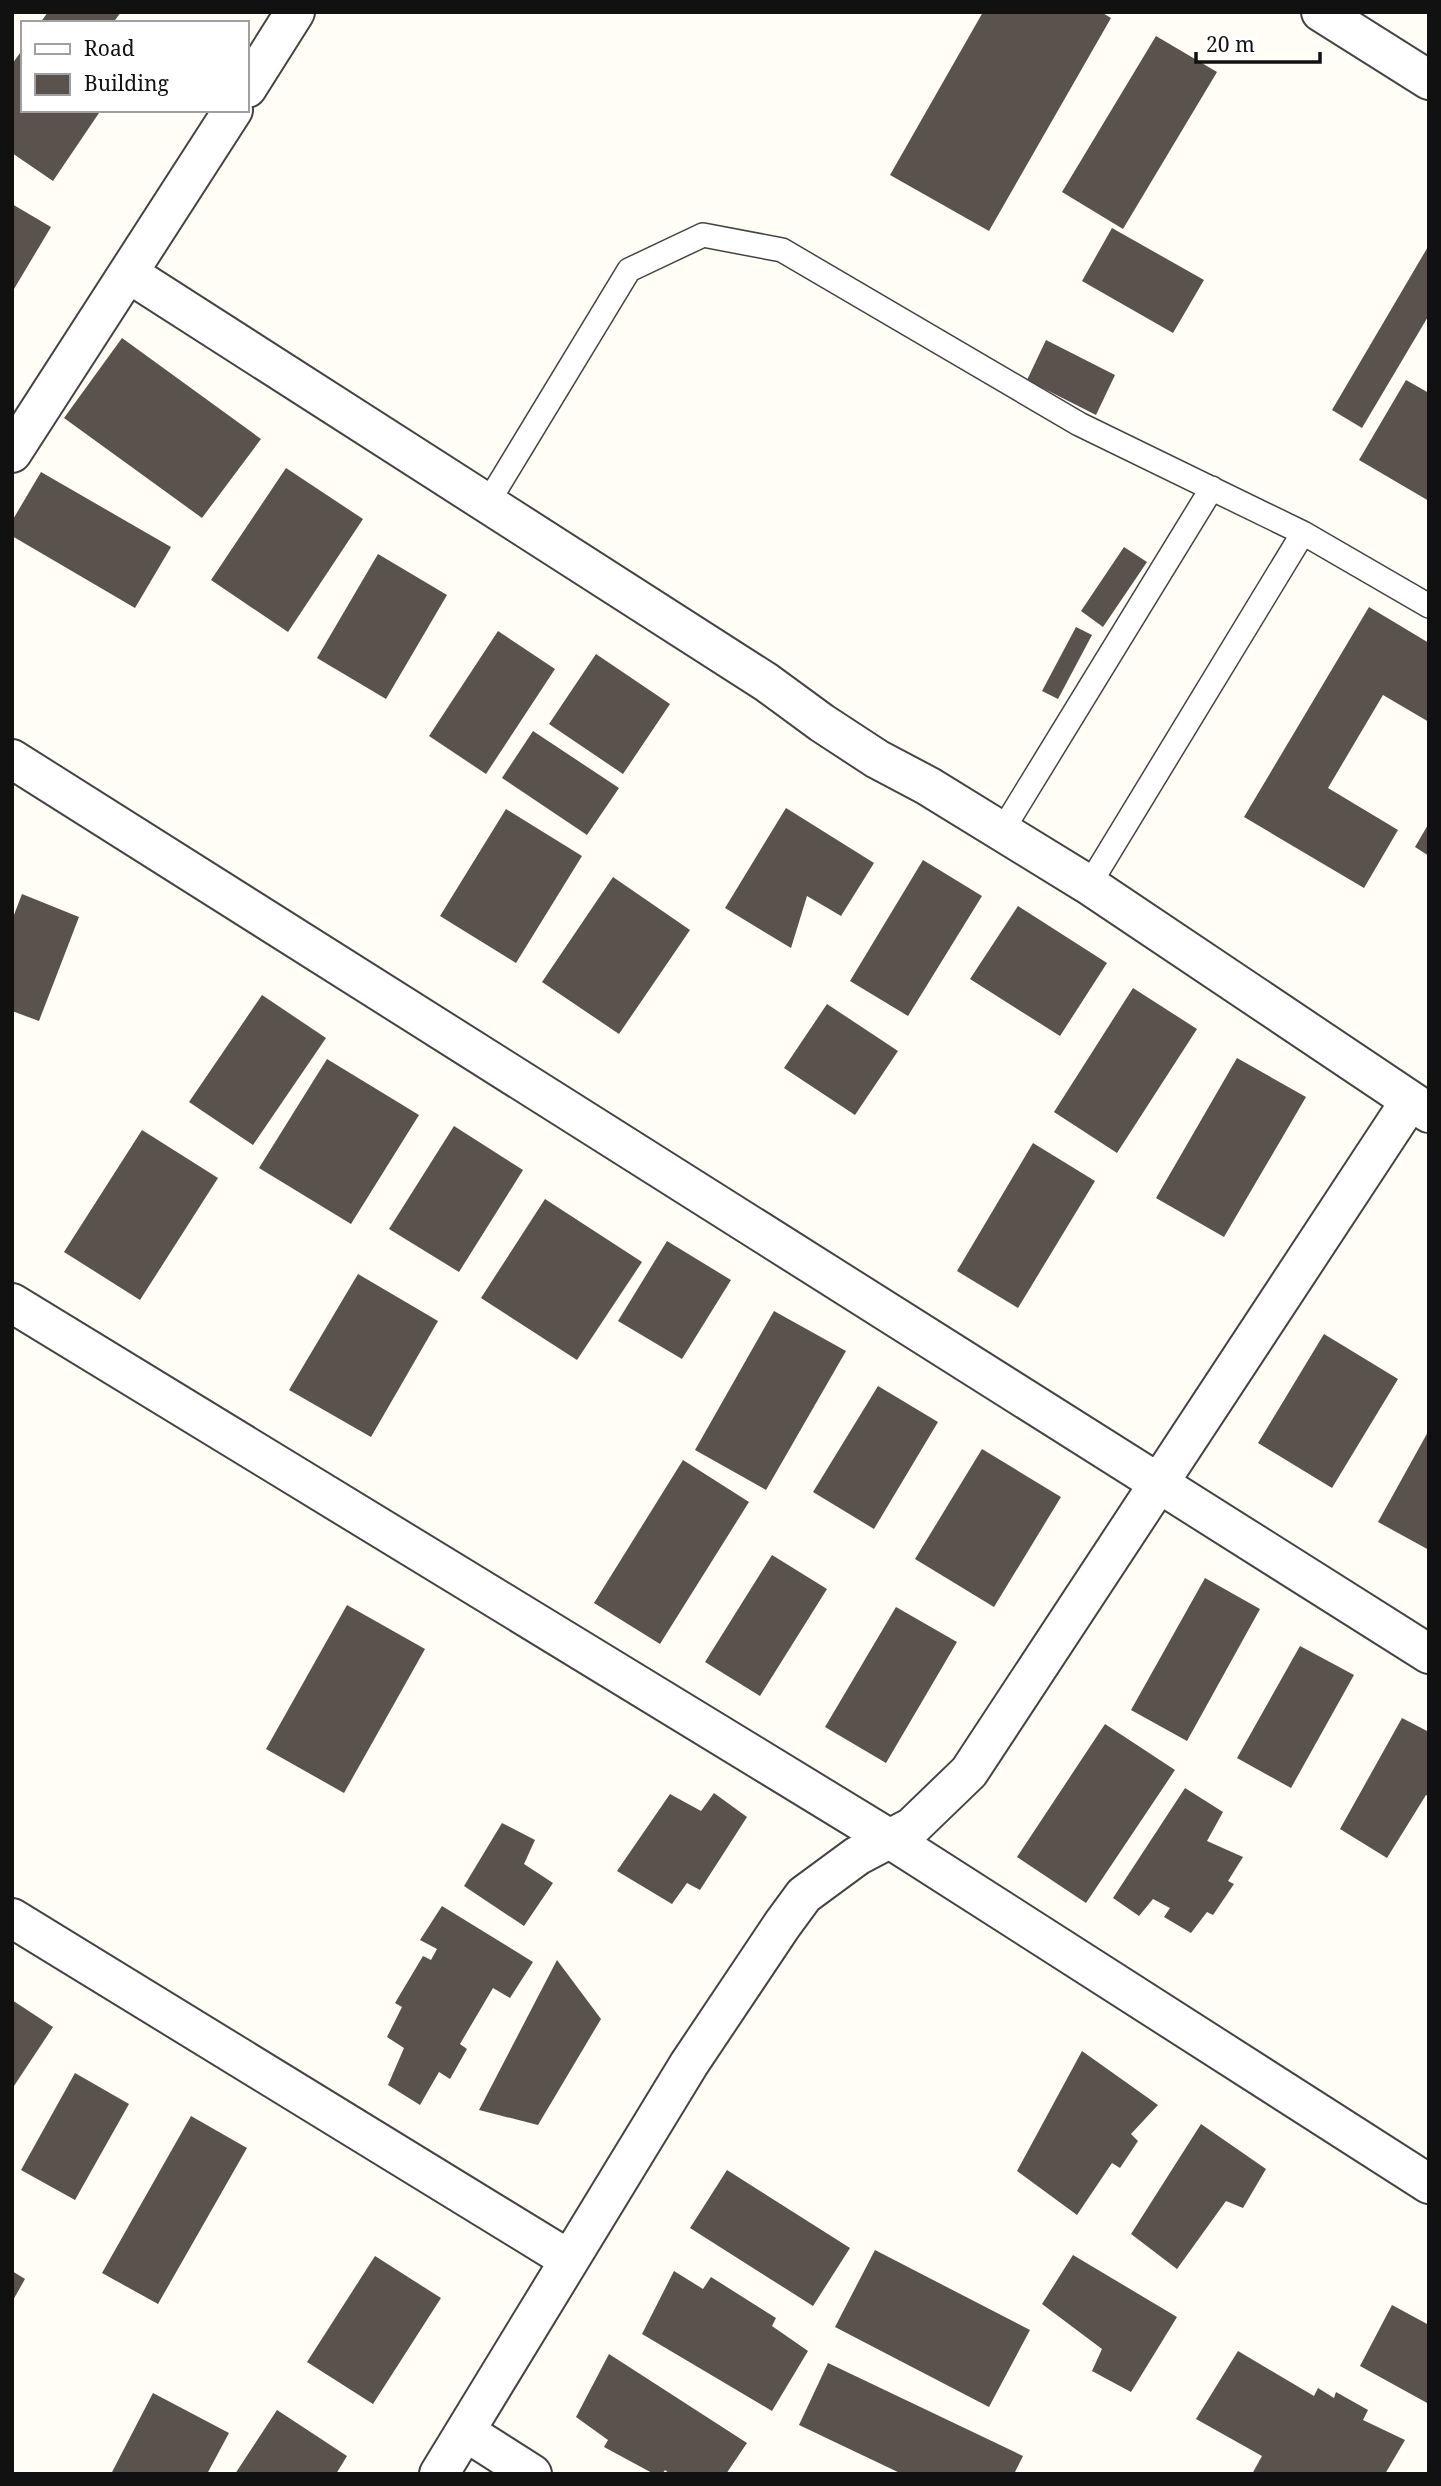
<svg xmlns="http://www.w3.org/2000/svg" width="1441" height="2486" font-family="'Noto Serif',serif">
<rect width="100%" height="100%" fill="#fffdf5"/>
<path fill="#5a524d" d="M 48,12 L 121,12 L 113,23 L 40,23 Z
M 983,12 L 1101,12 L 1111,18 L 989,231 L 890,175 Z
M 1156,36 L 1217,72 L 1123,229 L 1062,192 Z
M 23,49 L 23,110 L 101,110 L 53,181 L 12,153 L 12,64 Z
M 12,204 L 51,227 L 14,289 L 12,288 Z
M 1112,228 L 1204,280 L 1173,333 L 1082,281 Z
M 1429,245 L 1429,315 L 1362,428 L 1332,410 Z
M 122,338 L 261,439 L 202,518 L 64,418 Z
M 1046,340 L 1115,375 L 1096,415 L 1027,380 Z
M 1406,380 L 1429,393 L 1429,501 L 1359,460 Z
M 286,468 L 363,519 L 288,632 L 211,580 Z
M 41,472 L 171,547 L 135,608 L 12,536 L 12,521 Z
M 1124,547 L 1147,562 L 1103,627 L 1081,611 Z
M 378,554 L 447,595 L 386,699 L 317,658 Z
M 1369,607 L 1429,643 L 1429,722 L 1383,695 L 1328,788 L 1398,830 L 1364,888 L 1244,817 Z
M 1076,627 L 1092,635 L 1058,699 L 1042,691 Z
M 498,631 L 555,669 L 486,774 L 429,736 Z
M 596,654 L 670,704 L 623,774 L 549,724 Z
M 533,731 L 619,788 L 587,835 L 502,778 Z
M 786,808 L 874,863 L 841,916 L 807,896 L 791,948 L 725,908 Z
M 506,809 L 582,856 L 516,963 L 440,916 Z
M 1429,823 L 1429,856 L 1415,847 Z
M 923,860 L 982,896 L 908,1016 L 850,981 Z
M 613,877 L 690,930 L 619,1034 L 542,982 Z
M 22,894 L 79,917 L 39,1021 L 12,1011 L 12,920 Z
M 1018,906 L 1107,963 L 1060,1036 L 970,979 Z
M 1133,988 L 1197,1029 L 1117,1153 L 1054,1112 Z
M 262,995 L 326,1038 L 253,1145 L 189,1102 Z
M 827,1004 L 898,1051 L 855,1115 L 784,1068 Z
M 1237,1058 L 1306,1097 L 1224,1237 L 1156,1198 Z
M 327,1059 L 419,1115 L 351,1224 L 259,1168 Z
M 454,1126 L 523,1170 L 459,1272 L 389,1229 Z
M 142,1130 L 218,1178 L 140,1300 L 64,1252 Z
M 1033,1143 L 1095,1181 L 1018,1308 L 957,1271 Z
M 545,1199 L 642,1262 L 577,1360 L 481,1298 Z
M 667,1241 L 731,1280 L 682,1359 L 618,1321 Z
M 358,1274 L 438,1321 L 371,1437 L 289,1390 Z
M 774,1311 L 846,1351 L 766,1490 L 695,1450 Z
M 1324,1334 L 1398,1379 L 1332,1488 L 1258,1443 Z
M 878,1386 L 938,1422 L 874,1529 L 813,1492 Z
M 1429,1430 L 1429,1550 L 1378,1522 Z
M 982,1449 L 1061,1497 L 994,1607 L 915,1559 Z
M 683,1460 L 749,1502 L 660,1644 L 594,1603 Z
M 772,1555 L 827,1589 L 760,1696 L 705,1662 Z
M 1205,1578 L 1260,1609 L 1187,1741 L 1131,1710 Z
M 347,1605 L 425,1649 L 344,1793 L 266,1749 Z
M 896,1607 L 957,1642 L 886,1763 L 825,1727 Z
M 1300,1646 L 1354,1675 L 1291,1788 L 1237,1758 Z
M 1402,1718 L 1429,1732 L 1429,1797 L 1426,1795 L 1387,1858 L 1340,1829 Z
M 1105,1724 L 1175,1770 L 1086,1903 L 1017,1857 Z
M 1185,1788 L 1223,1812 L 1207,1841 L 1243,1857 L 1228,1881 L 1234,1884 L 1213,1915 L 1207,1912 L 1191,1933 L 1164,1917 L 1170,1908 L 1153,1899 L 1139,1916 L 1113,1898 Z
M 714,1793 L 747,1817 L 700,1890 L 687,1883 L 672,1904 L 617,1871 L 670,1794 L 701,1811 Z
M 502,1823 L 535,1840 L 524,1864 L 553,1883 L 524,1926 L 464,1886 Z
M 442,1906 L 533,1962 L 510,1998 L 493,1988 L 460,2044 L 467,2049 L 450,2079 L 439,2072 L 420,2105 L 388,2085 L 404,2048 L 387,2037 L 402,2007 L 395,2003 L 423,1956 L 431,1960 L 437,1949 L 420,1940 Z
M 557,1960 L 601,2019 L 538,2125 L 479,2110 Z
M 12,2000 L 53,2027 L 12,2089 Z
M 1082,2051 L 1158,2105 L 1131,2134 L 1138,2141 L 1120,2168 L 1112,2163 L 1077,2215 L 1017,2171 Z
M 75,2073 L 129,2104 L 75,2200 L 21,2170 Z
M 191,2116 L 247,2148 L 158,2304 L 102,2273 Z
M 1201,2124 L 1266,2169 L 1243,2208 L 1226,2201 L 1177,2269 L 1131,2234 Z
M 727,2170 L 850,2248 L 813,2306 L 690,2228 Z
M 875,2250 L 1030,2330 L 989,2407 L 835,2327 Z
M 1073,2255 L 1177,2317 L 1131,2392 L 1092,2371 L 1102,2349 L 1042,2304 Z
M 375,2256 L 441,2298 L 373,2404 L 307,2362 Z
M 12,2271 L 25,2279 L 12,2302 Z
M 674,2271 L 703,2289 L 711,2277 L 776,2318 L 772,2326 L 808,2351 L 772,2411 L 642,2334 Z
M 1392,2305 L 1429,2325 L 1429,2404 L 1360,2366 Z
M 1238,2351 L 1314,2396 L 1318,2388 L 1334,2398 L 1336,2392 L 1368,2410 L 1363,2420 L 1405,2440 L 1385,2474 L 1252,2474 L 1262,2456 L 1196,2419 Z
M 609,2354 L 747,2443 L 726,2474 L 670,2474 L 665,2470 L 662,2474 L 654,2474 L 604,2447 L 608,2440 L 576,2417 Z
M 828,2363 L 1023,2456 L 1014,2474 L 902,2474 L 799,2425 Z
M 153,2393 L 229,2433 L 207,2474 L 111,2474 Z
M 277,2410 L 347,2456 L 336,2474 L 235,2474 Z"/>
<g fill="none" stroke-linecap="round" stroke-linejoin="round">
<g stroke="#444" stroke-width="26">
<path id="lane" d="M 487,504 L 629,270 L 703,235 L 782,250 L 1079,424 L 1303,533 L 1429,606
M 1002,831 L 1212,488
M 1089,885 L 1303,533"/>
</g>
<g stroke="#444" stroke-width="42">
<path id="street" d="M 1321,12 L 1429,80
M 247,88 L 295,12
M 128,273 L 766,682 L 822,723 L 877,759 L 928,786 L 1089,885 L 1429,1113
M 12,453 L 233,110
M 12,759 L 1429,1654
M 12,1303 L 890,1839 L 1429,2184
M 12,1918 L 568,2259
M 466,2432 L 532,2474
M 439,2474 L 689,2064 L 782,1925 L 804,1895 L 857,1856 L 912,1827 L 969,1772 L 1410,1101"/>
</g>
<use href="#lane" stroke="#fff" stroke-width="23"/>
<use href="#street" stroke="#fff" stroke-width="38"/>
</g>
<rect width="1441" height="2486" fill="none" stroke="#111111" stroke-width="28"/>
<rect x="21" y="21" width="228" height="91" fill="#ffffff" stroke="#a0a0a0" stroke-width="2"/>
<rect x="35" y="44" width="35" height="10" fill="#ffffff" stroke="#a0a0a0" stroke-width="2"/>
<text x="84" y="56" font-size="21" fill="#111111">Road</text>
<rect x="35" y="74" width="35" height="21" fill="#5a524d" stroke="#a0a0a0" stroke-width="2"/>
<text x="84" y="91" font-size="21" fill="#111111">Building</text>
<path d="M1196 52v10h124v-10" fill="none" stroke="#111111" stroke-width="3.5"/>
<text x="1206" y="52" font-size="21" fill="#111111" stroke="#ffffff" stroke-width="5" paint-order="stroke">20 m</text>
</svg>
